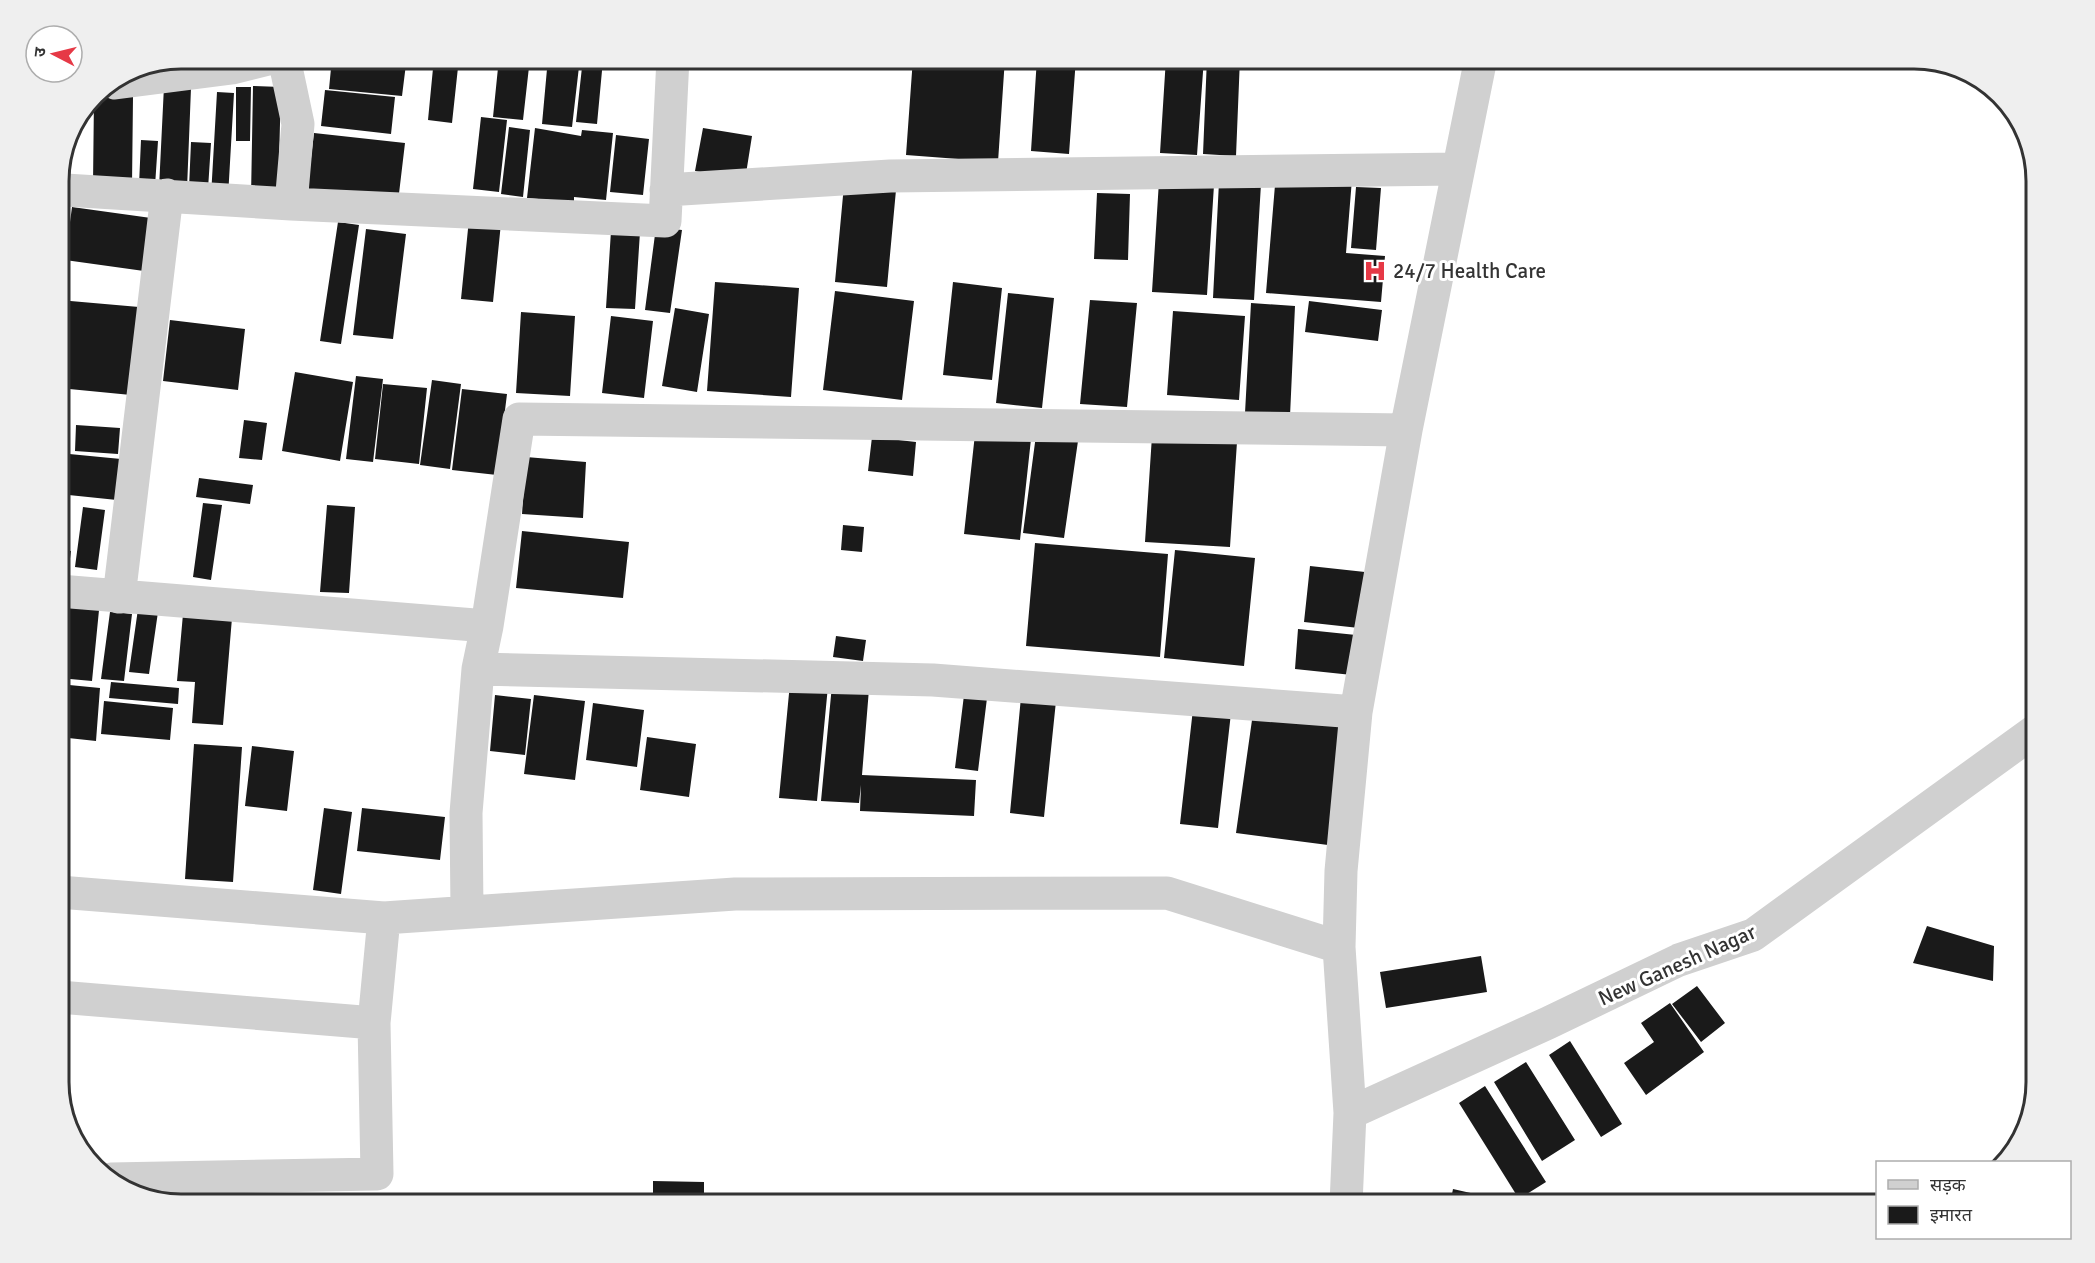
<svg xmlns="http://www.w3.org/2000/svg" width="2095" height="1263" font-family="Signika,'Noto Sans Devanagari',sans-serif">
<rect width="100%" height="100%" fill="#fff"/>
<path fill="#1a1a1a" d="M 332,58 L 406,64 L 402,96 L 329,89 Z
M 434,58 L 459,58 L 452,123 L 428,120 Z
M 499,58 L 530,58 L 523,120 L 493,117 Z
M 548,58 L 580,58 L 572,127 L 542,124 Z
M 583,58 L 603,60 L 597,124 L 576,122 Z
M 913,58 L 1005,58 L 998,162 L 906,155 Z
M 1037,58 L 1076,58 L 1069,154 L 1031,151 Z
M 1166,58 L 1204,58 L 1197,155 L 1160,153 Z
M 1207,58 L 1240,58 L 1236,156 L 1203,154 Z
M 164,86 L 191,88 L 187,189 L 159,188 Z
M 253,86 L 281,87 L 278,197 L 251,197 Z
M 236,87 L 251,87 L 250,141 L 236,141 Z
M 325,90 L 395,97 L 391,134 L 321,126 Z
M 217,92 L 234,93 L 228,197 L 211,196 Z
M 94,96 L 133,97 L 132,185 L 93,184 Z
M 481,117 L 507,120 L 499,192 L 473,189 Z
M 509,127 L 530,130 L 523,197 L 501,194 Z
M 535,128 L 581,136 L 582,130 L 613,133 L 606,200 L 574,197 L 574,202 L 527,198 Z
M 703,128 L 752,136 L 745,180 L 695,171 Z
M 314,133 L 405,143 L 398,202 L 307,192 Z
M 616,135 L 649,139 L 643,195 L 610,192 Z
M 141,140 L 158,141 L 155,186 L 139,185 Z
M 191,142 L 211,143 L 208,189 L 189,188 Z
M 1276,173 L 1352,179 L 1346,253 L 1385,256 L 1381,302 L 1266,293 Z
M 1159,181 L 1214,185 L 1207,295 L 1152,292 Z
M 1219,182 L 1261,184 L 1254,300 L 1213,298 Z
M 844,185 L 896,190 L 887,287 L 835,282 Z
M 1356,187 L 1381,188 L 1376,250 L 1351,248 Z
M 1097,193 L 1130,194 L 1128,260 L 1094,259 Z
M 72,207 L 151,218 L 144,271 L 65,260 Z
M 469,219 L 501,223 L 493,302 L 461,299 Z
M 338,222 L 359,225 L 341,344 L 320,341 Z
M 656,227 L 682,230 L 670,313 L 645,310 Z
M 366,229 L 406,234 L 393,339 L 353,335 Z
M 611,231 L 640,232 L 635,309 L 606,308 Z
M 715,282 L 799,288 L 791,397 L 707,391 Z
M 953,282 L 1002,288 L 992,380 L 943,375 Z
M 835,291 L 914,301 L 902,400 L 823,390 Z
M 1008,293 L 1054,298 L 1042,408 L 996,403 Z
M 59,300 L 139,307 L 131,395 L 59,388 Z
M 1090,300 L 1137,303 L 1127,407 L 1080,404 Z
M 1309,301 L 1382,310 L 1378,341 L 1305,332 Z
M 1251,303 L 1295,306 L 1290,416 L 1245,413 Z
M 675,308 L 709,314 L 697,392 L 662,386 Z
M 1173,311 L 1245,316 L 1239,400 L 1167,395 Z
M 521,312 L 575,316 L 570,396 L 516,393 Z
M 611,316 L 653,321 L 644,398 L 602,393 Z
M 170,320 L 245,329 L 238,390 L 163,381 Z
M 295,372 L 353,382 L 340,461 L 282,451 Z
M 356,376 L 383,379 L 373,462 L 346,459 Z
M 432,380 L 461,384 L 450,469 L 420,465 Z
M 383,384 L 427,388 L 419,464 L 375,459 Z
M 462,389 L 507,394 L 497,475 L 452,470 Z
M 244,420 L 267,423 L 262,460 L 239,458 Z
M 76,425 L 120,428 L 118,454 L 75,451 Z
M 975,434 L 1031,439 L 1020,540 L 964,534 Z
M 1036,435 L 1078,441 L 1064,538 L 1023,533 Z
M 1152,436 L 1237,442 L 1230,547 L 1145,542 Z
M 872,437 L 916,442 L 913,476 L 868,471 Z
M 59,453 L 121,459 L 117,500 L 59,494 Z
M 526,457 L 586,462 L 583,518 L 522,514 Z
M 199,478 L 253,485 L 250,504 L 196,497 Z
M 203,503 L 222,505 L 211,580 L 193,577 Z
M 327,505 L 355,507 L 349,593 L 320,592 Z
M 83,507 L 105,510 L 97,570 L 75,567 Z
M 843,525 L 864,527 L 862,552 L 841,550 Z
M 522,531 L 629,542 L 623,598 L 516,588 Z
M 1035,543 L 1168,554 L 1160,657 L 1026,646 Z
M 59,550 L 71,551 L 68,574 L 59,573 Z
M 1175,550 L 1255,558 L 1244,666 L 1164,658 Z
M 1310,566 L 1365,572 L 1359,628 L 1304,622 Z
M 63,596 L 100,600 L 92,681 L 59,678 L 59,638 Z
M 138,609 L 158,612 L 149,674 L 129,672 Z
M 110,612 L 132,614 L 124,681 L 101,679 Z
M 183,614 L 232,618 L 223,725 L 192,723 L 195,682 L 177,681 Z
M 1298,629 L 1356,635 L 1352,675 L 1295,669 Z
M 836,636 L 866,640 L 863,661 L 833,657 Z
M 111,682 L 179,688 L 178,704 L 109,698 Z
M 790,683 L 828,686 L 817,801 L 779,798 Z
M 59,684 L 100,688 L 96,741 L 59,737 Z
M 832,685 L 869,689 L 862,775 L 976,780 L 974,816 L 860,811 L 861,785 L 859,803 L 821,801 Z
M 965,687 L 988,690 L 978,771 L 955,768 Z
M 495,695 L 531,699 L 525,755 L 490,751 Z
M 534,695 L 585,701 L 575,780 L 524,774 Z
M 1021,697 L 1056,701 L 1044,817 L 1010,813 Z
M 104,701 L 173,708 L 170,740 L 101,734 Z
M 593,703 L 644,710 L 637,767 L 586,760 Z
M 1193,709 L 1231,713 L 1218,828 L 1180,824 Z
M 1253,713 L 1344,726 L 1328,845 L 1236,833 Z
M 647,737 L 696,744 L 689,797 L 640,790 Z
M 194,744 L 242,747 L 233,882 L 185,879 Z
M 252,746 L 294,751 L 287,811 L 245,806 Z
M 324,808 L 352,812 L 341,894 L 313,890 Z
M 362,808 L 445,817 L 440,860 L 357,851 Z
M 1927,926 L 1994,946 L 1993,981 L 1913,963 Z
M 1481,956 L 1487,992 L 1386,1008 L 1380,972 Z
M 1697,986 L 1725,1023 L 1701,1042 L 1672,1004 Z
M 1670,1003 L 1704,1052 L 1646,1095 L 1624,1063 L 1654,1042 L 1641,1023 Z
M 1570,1041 L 1622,1124 L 1601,1137 L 1549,1055 Z
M 1526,1062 L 1575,1140 L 1542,1161 L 1494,1082 Z
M 1485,1086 L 1546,1182 L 1519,1199 L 1459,1103 Z
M 653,1181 L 704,1182 L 704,1204 L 653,1204 Z
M 1453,1189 L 1519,1204 L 1450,1204 Z"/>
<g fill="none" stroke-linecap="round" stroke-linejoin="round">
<path stroke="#d0d0d0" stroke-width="33" d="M 284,58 L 298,124 L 291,204 L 665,221 L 673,58
M 115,83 L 232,68 L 272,58
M 65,190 L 291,204
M 666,190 L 890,176 L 1458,169
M 59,591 L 487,626 L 478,669 L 933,680 L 1356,712
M 119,597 L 167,195
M 487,626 L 519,419 L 1406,430
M 59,892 L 384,918 L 735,894 L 1167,893 L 1339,947
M 467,911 L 466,813 L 478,669
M 59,997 L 374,1023 L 384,918
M 1350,1113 L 1548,1023 L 1679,960 L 1753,935 L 2036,730
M 111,1179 L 377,1174 L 374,1023
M 1346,1204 L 1350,1113 L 1339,947 L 1341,871 L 1356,712 L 1406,430 L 1481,58"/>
</g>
<defs>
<g id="hospital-bare" transform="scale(1.8)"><path d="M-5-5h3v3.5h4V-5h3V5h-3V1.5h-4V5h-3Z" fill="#e63946" stroke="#fff" stroke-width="2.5" paint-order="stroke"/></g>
</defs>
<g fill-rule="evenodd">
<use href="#hospital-bare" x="1375" y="271"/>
</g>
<g text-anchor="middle" stroke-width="6" stroke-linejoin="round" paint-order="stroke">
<g font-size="21" fill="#333" stroke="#fff" text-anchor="start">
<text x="1393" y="278">24/7 Health Care</text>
</g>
<g font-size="21" fill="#333" stroke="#fff">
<text transform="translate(1677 965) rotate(-24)" y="7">New Ganesh Nagar</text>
</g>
</g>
<path d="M0 0H2095V1263H0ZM181 69H1914A112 112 0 0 1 2026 181V1082A112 112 0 0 1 1914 1194H181A112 112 0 0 1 69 1082V181A112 112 0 0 1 181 69Z" fill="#efefef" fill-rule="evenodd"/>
<path fill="none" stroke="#333" stroke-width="3" d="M181 69H1914A112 112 0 0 1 2026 181V1082A112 112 0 0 1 1914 1194H181A112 112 0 0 1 69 1082V181A112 112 0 0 1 181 69Z"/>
<rect x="1876" y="1161" width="195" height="78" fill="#ffffff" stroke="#adadad" stroke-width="1.5"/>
<rect x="1888" y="1180" width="30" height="9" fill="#d0d0d0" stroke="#adadad" stroke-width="1.5"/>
<text x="1930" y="1191" font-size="18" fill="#333333">सड़क</text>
<rect x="1888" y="1206" width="30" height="18" fill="#1a1a1a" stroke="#adadad" stroke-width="1.5"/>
<text x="1930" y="1221" font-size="18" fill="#333333">इमारत</text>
<g transform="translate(54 54) rotate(277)"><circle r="28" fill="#ffffff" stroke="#adadad" stroke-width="1.5"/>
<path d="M0-4.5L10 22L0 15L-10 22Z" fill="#e63946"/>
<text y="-9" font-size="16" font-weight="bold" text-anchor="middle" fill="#333333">उ</text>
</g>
</svg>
